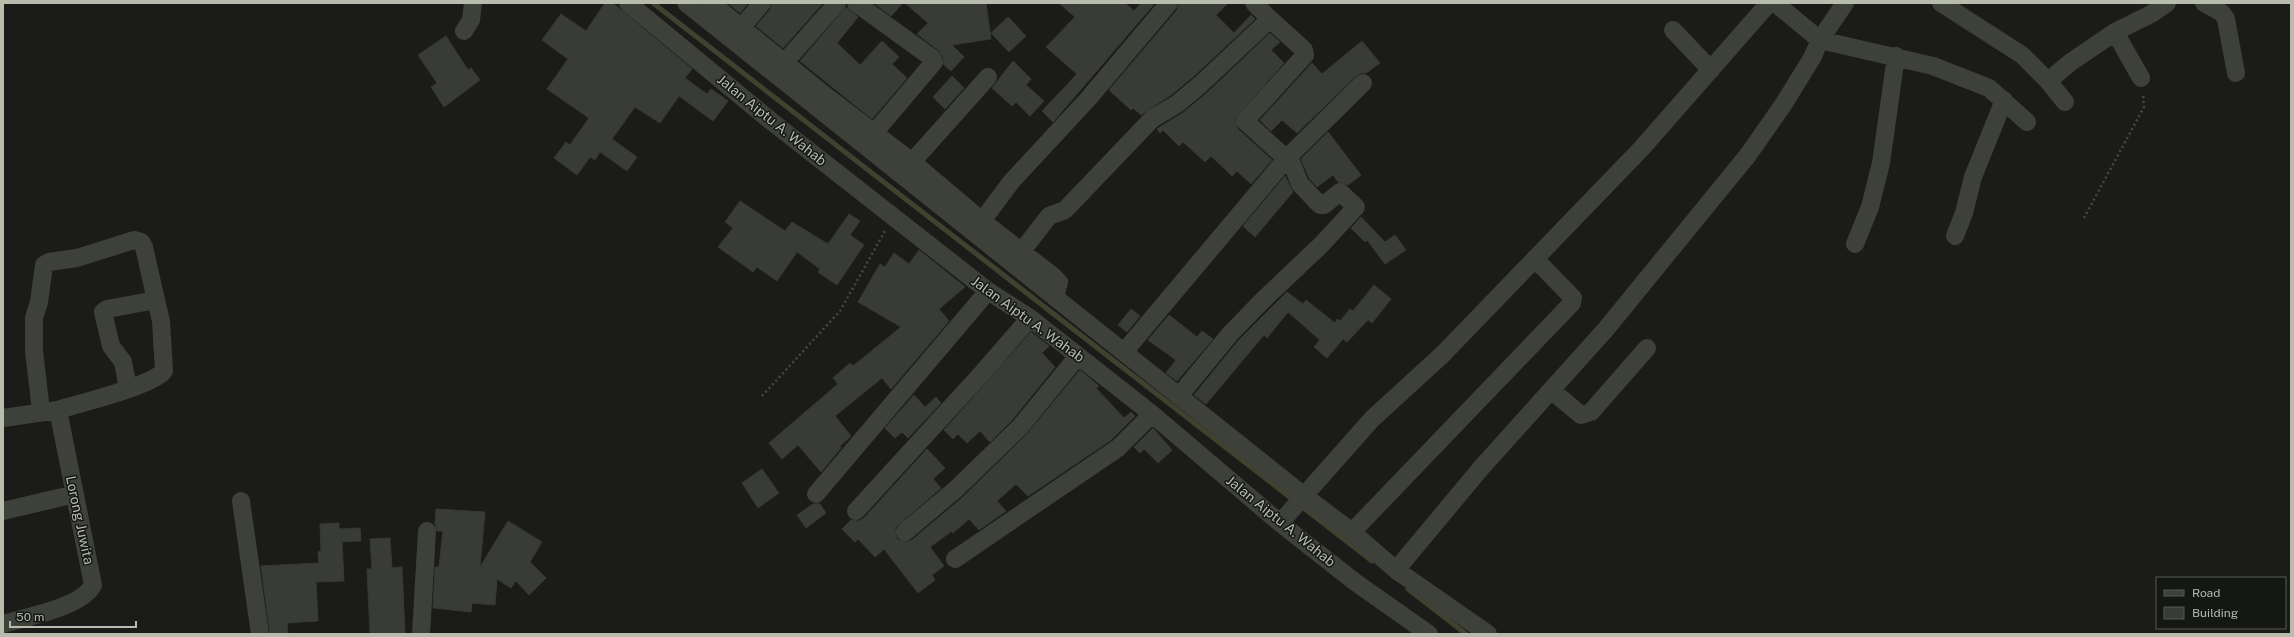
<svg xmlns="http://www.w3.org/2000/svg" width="2294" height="637" font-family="'Public Sans',sans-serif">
<rect width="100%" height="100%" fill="#1b1c1a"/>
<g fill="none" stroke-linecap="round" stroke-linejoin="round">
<path stroke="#40412f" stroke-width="5" d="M 653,3 L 1372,561
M 1408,589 L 1466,634"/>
</g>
<path fill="#393b37" stroke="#353834" d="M 605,3 L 612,3 L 619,8 L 692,69 L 685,78 L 707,94 L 711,89 L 728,101 L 713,121 L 679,96 L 660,123 L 635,107 L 612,139 L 637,157 L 627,171 L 600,152 L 595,160 L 590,157 L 577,175 L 554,158 L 566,142 L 570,145 L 589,118 L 547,89 L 568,59 L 542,40 L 561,14 L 586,31 Z
M 728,3 L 748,3 L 740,13 Z
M 772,3 L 823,3 L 783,48 L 756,26 L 770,10 Z
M 874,3 L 903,3 L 891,16 Z
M 905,3 L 986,3 L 991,39 L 952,45 L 964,57 L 951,71 L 944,65 L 943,57 L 938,50 L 917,34 L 928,23 Z
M 1059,3 L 1125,3 L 1134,11 L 1141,3 L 1155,3 L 1053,122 L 1042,111 L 1077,74 L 1046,47 L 1075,17 Z
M 1179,3 L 1228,3 L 1216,15 L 1234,33 L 1251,15 L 1255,19 L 1194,76 L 1171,95 L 1141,115 L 1133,108 L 1131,110 L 1109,90 L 1177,10 Z
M 846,7 L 858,17 L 837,43 L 860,65 L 882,41 L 899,57 L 892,64 L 907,78 L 872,119 L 800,61 Z
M 1008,17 L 1026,36 L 1009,52 L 991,33 Z
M 1270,33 L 1280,42 L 1271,50 L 1284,63 L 1235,119 L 1238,129 L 1272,160 L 1251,184 L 1237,171 L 1232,176 L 1211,156 L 1205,162 L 1183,142 L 1179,146 L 1163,130 L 1160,133 L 1157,129 L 1184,112 L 1208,92 Z
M 446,36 L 468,70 L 471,68 L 480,80 L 444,107 L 431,87 L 437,83 L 418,55 Z
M 1362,41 L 1380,63 L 1366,73 L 1361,73 L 1356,76 L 1297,133 L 1282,120 L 1271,131 L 1260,120 L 1312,63 L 1322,74 Z
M 1013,61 L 1031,79 L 1026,85 L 1044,101 L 1030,116 L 1016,102 L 1012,106 L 992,88 Z
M 952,76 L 964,88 L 945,109 L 933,97 Z
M 1328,132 L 1361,175 L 1348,185 L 1338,182 L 1333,175 L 1317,187 L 1309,178 L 1301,159 Z
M 1285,176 L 1293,192 L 1255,237 L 1243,226 Z
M 740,201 L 785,231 L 792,222 L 828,244 L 849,214 L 860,221 L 850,235 L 864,245 L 837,285 L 818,272 L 820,269 L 797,252 L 777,281 L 757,267 L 753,272 L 718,247 L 733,228 L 725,222 Z
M 1361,217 L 1385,242 L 1395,235 L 1406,250 L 1385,264 L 1367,240 L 1365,242 L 1351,228 Z
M 919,250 L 965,287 L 939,309 L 949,321 L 891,389 L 882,378 L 835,416 L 851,436 L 840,446 L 841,448 L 821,472 L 798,445 L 782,459 L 769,443 L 838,384 L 833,378 L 850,363 L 853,366 L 901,327 L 858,302 L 880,264 L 885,267 L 894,253 L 909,264 Z
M 1374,285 L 1391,299 L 1372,323 L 1368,320 L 1347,342 L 1343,339 L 1327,358 L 1314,347 L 1320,340 L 1288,312 L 1267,338 L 1264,335 L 1206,404 L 1194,395 L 1238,341 L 1287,292 L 1303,304 L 1306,300 L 1335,323 L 1337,319 L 1340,321 L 1350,309 L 1353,311 Z
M 1131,309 L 1140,316 L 1127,332 L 1118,325 Z
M 1169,315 L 1197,337 L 1202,331 L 1213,339 L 1177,381 L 1166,373 L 1176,360 L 1148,340 Z
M 1031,332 L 1049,346 L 1042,353 L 1055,367 L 1012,420 L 990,442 L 980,431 L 967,443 L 958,434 L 953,439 L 944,430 Z
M 1080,370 L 1099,386 L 1096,388 L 1124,418 L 1131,412 L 1135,416 L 1111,440 L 1028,496 L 1016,484 L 997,501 L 1006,511 L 979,530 L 969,519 L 953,533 L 952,531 L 930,547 L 944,566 L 932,575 L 935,580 L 918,593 L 884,549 L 875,557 L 858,539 L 855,542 L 842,529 L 851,520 L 859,521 L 864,518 L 927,449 L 945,468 L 933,479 L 941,488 L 895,528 L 897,539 L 906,542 L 912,540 L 963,497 L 1027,434 Z
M 914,395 L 925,407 L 936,397 L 941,403 L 908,438 L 902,432 L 895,438 L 885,428 Z
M 1153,428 L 1172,450 L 1158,463 L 1144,449 L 1140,453 L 1134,447 Z
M 762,469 L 779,493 L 758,508 L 742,483 Z
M 813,504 L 820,504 L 826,513 L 806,528 L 797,515 Z
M 436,509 L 485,512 L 480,567 L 508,521 L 542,542 L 530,562 L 546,578 L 529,595 L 516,581 L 511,588 L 497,579 L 495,605 L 472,603 L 471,612 L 433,608 L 435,567 L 439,567 L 443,531 L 437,531 L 435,524 Z
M 339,523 L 339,529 L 360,528 L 361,541 L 342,542 L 344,581 L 316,582 L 318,621 L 287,623 L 288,634 L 270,634 L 261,566 L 319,563 L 318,552 L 321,551 L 320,524 Z
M 390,538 L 392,568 L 402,567 L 405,634 L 370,634 L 367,569 L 372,569 L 370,539 Z"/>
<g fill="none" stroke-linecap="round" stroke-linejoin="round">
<path stroke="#464840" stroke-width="2.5" stroke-dasharray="2 3" stroke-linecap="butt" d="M 2084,218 L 2144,107 L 2143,94
M 762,396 L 840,311 L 885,231"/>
<path stroke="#3e413a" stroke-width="18" d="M 628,3 L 771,121 L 988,291 L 1030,318 L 1152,414 L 1280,523 L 1355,582 L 1429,634
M 686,3 L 1303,495 L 1352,532 L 1396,570 L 1488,634
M 711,3 L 827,97 L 912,162 L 982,221 L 1053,276 L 1059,282 L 1055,297
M 856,3 L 932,58 L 934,62 L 874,133
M 1254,3 L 1270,19
M 1775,3 L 1820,40 L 1933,66 L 1989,88 L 2027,122
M 1941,3 L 2022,55 L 2048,81 L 2065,102
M 2204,3 L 2222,13 L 2226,19 L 2236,73
M 741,28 L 762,3
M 1673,30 L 1711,70
M 464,31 L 471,20 L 473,3
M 784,63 L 837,3
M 2141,78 L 2115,32 L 2151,14 L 2167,3
M 2048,81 L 2071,62 L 2115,32
M 912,162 L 988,77
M 982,221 L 1011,182 L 1088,99 L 1169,3
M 1955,236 L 1964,213 L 1973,177 L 2004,100
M 1855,244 L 1870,207 L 1881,163 L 1896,56
M 1022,251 L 1049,216 L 1065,210 L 1152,119 L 1177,104 L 1201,84 L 1270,19 L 1304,50 L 1305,55 L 1245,121 L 1292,164 L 1300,184 L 1320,205 L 1324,205 L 1340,192 L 1356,207 L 1322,244 L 1263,300 L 1230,334 L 1179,396
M 1124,352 L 1286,159 L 1363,83
M 1551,390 L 1581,415 L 1591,412 L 1647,348
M 58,410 C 80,403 150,387 164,371 L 161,321 L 156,300 L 107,309 L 103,312 L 111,346 L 123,362 L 128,388
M 41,411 L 34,351 L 34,318 L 39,302 L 44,265 L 49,262 L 77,258 L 134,240 L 141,242 L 144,247 L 156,300
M 3,418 L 58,410 L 93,585 C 82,607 27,617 3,624
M 816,494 L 988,291
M 241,501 L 260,634
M 3,511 L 75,494
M 856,511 L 984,371 L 1030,318
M 1280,523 L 1372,419 L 1442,355 L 1641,149 L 1769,3
M 905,532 L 956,489 L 1020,427 L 1078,356
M 1352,532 L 1572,303 L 1573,298 L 1536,260
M 955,559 L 1118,448 L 1152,414
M 1396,570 L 1481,468 L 1606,329 L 1748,155 L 1783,105 L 1812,58 L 1820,40 L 1845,3
M 421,634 L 427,531"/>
</g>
<g text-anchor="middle" stroke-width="3" stroke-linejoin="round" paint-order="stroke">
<g font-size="14" fill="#b7bcac" stroke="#151715">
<text transform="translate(772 120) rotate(39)" y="5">Jalan Aiptu A. Wahab</text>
<text transform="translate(1028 319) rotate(36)" y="5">Jalan Aiptu A. Wahab</text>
<text transform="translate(80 520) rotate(78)" y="5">Lorong Juwita</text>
<text transform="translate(1281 521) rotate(39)" y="5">Jalan Aiptu A. Wahab</text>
</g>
</g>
<rect width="2294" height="637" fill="none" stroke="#b7bcac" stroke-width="8"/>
<rect x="2156" y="577" width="130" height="52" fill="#151715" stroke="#565951"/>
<rect x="2164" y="590" width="20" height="6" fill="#3e413a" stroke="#565951"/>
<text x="2192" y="597" font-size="12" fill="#b7bcac">Road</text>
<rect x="2164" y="607" width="20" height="12" fill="#393b37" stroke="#565951"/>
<text x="2192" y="617" font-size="12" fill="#b7bcac">Building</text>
<path d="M10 621v6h126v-6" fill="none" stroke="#b7bcac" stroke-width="2"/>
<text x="16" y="621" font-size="12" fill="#b7bcac" stroke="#151715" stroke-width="3" paint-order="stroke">50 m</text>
</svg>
